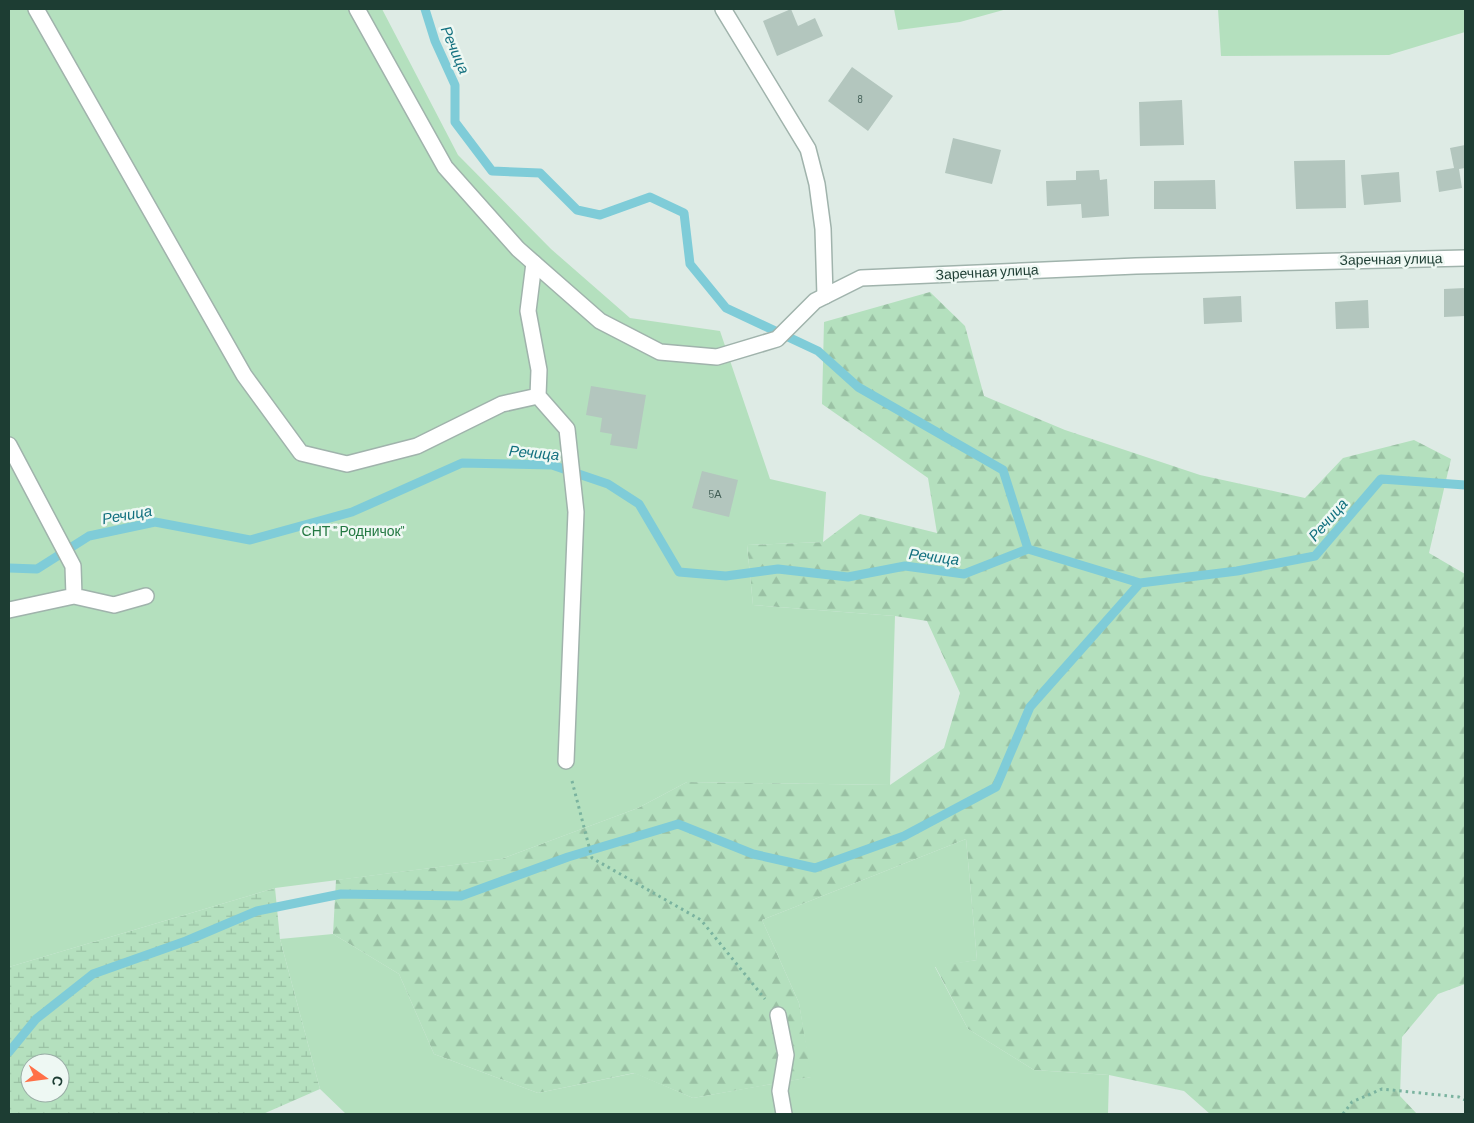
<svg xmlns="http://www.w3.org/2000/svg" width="1474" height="1123" font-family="Barlow,sans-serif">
<defs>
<pattern id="forest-firs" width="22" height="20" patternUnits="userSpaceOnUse" patternTransform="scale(1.25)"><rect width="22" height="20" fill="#b4e0be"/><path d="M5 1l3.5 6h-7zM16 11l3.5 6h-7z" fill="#9ac1a4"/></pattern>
<pattern id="wetland-marsh" width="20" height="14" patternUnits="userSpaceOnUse" patternTransform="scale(1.25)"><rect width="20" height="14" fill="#b4e0be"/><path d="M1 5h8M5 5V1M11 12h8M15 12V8" fill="none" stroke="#9ac1a4"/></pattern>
</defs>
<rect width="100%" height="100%" fill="#deebe5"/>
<path fill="url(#forest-firs)" d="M 930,292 L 965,326 L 984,396 L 1065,430 L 1200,475 L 1305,498 L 1343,458 L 1414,440 L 1451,459 L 1429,553 L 1465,574 L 1465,984 L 1438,994 L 1402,1037 L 1400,1096 L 1417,1114 L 1210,1114 L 1184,1091 L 1109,1075 L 1034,1070 L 968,1029 L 935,966 L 977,960 L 966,839 L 762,920 L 799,1003 L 812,1077 L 693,1098 L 634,1073 L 538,1093 L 434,1054 L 399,974 L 333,934 L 336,880 L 501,859 L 638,808 L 687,782 L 890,785 L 944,748 L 960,693 L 927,621 L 895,616 L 753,605 L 747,545 L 823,542 L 860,514 L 937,533 L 928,478 L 822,404 L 824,322 Z"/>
<path fill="url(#wetland-marsh)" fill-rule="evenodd" d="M 275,888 L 280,939 L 320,1089 L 263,1114 L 9,1114 L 9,967 ZM 30,1063 L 60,1063 L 60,1093 L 30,1093 Z"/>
<path fill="#b4e0be" d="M 9,9 L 382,9 L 458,155 L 551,249 L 630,318 L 720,331 L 770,479 L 826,492 L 823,542 L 747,545 L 753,605 L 895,616 L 890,785 L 687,782 L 638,808 L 501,859 L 275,888 L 9,967 Z
M 894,9 L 1007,9 L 960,22 L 898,30 Z
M 1218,9 L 1465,9 L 1465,32 L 1389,55 L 1221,56 Z
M 966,839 L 977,960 L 935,967 L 968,1029 L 1034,1070 L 1109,1075 L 1108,1114 L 346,1114 L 320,1089 L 280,939 L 333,934 L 399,974 L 434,1054 L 538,1093 L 635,1073 L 693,1098 L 811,1077 L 799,1003 L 762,920 Z"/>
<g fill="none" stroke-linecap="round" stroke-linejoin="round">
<path stroke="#7fccd8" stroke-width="9" d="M 425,9 L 435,41 L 455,85 L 455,122 L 492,171 L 540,173 L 577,210 L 600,215 L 650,197 L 684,213 L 690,264 L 726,308 L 818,351 L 858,387 L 1003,470 L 1028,549
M 9,568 L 37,569 L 89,536 L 155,522 L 250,540 L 352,512 L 462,463 L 552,465 L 608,484 L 639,504 L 679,572 L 726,576 L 778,569 L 848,577 L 905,566 L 964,574 L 1028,549 L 1140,583 L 1237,571 L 1315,556 L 1381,479 L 1465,485
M 9,1052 L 36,1019 L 93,974 L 186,941 L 257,911 L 341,894 L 461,896 L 568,857 L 678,824 L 753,854 L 815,868 L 904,836 L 996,787 L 1030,707 L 1140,583"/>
</g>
<path fill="#b3c6be" d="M 791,9 L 798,26 L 815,18 L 823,36 L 777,56 L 763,21 Z
M 852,67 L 893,96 L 868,131 L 828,101 Z
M 1182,100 L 1184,145 L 1140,146 L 1139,102 Z
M 953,138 L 1001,150 L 992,184 L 945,173 Z
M 1465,145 L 1465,168 L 1459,169 L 1462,188 L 1439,192 L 1436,171 L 1454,168 L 1450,148 Z
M 1345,160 L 1346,208 L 1296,209 L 1294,161 Z
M 1099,170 L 1100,180 L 1107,179 L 1109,216 L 1082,218 L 1081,204 L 1047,206 L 1046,181 L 1076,180 L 1076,171 Z
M 1399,172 L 1401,202 L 1364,205 L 1361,175 Z
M 1215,180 L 1216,209 L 1154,209 L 1154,181 Z
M 1465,288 L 1465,316 L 1444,317 L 1444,289 Z
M 1241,296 L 1242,322 L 1204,324 L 1203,298 Z
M 1368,300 L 1369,328 L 1336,329 L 1335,302 Z
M 591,386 L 646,395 L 637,449 L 610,445 L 612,434 L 600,432 L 602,418 L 586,415 Z
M 702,471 L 738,480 L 729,517 L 692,508 Z"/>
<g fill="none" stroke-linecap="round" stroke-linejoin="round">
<g stroke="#a0b3ac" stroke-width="18">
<path id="lane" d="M 36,9 L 244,375 L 301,453 L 347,464 L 417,446 L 502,404 L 538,396 L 567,429 L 576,512 L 566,761
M 723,9 L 808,149 L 817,184 L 823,229 L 825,296
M 534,263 L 528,311 L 539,370 L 538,396
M 9,445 L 73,566 L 74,596 L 9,610
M 74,596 L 114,605 L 146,596
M 778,1015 L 786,1055 L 780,1091 L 784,1114"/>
</g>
<g stroke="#a0b3ac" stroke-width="18">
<path id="street" d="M 357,9 L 445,167 L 518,249 L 600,321 L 660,352 L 717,357 L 777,339 L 815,301 L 861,278 L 1136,266 L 1465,258"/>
</g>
<path stroke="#7ab39f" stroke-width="3" stroke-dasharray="2.5 4" stroke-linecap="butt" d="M 572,781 L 592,858 L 701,920 L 765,999
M 1343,1114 L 1352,1102 L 1382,1089 L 1459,1097 L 1465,1100"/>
<use href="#lane" stroke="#fff" stroke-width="15"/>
<use href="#street" stroke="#fff" stroke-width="15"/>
</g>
<g text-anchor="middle" stroke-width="5" stroke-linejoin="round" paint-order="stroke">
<g font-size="11" fill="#425f56">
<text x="860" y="103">8</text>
<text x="715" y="498">5А</text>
</g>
<g font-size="14" fill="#1d3d33" stroke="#eef8f3">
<text transform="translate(1391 259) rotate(-1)" y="5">Заречная улица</text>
<text transform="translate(987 272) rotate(-3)" y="5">Заречная улица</text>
</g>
<g font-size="14" fill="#237842" stroke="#eef8f3">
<text x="353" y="536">СНТ " Родничок"</text>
</g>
<g font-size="15" font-style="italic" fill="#12707f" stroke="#eef8f3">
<text transform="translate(455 50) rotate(67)" y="5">Речица</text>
<text transform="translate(534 453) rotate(5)" y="5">Речица</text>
<text transform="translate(127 515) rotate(-10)" y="5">Речица</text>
<text transform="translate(1328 520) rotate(-49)" y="5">Речица</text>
<text transform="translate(934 557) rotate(7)" y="5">Речица</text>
</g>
</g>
<rect width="1474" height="1123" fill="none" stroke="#1d3d33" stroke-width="20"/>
<g transform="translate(45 1078) rotate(104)"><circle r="24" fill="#eef8f3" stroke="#9aada6"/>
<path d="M0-4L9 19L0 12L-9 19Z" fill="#ff7048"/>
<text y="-8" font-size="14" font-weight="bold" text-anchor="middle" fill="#1d3d33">С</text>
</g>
</svg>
